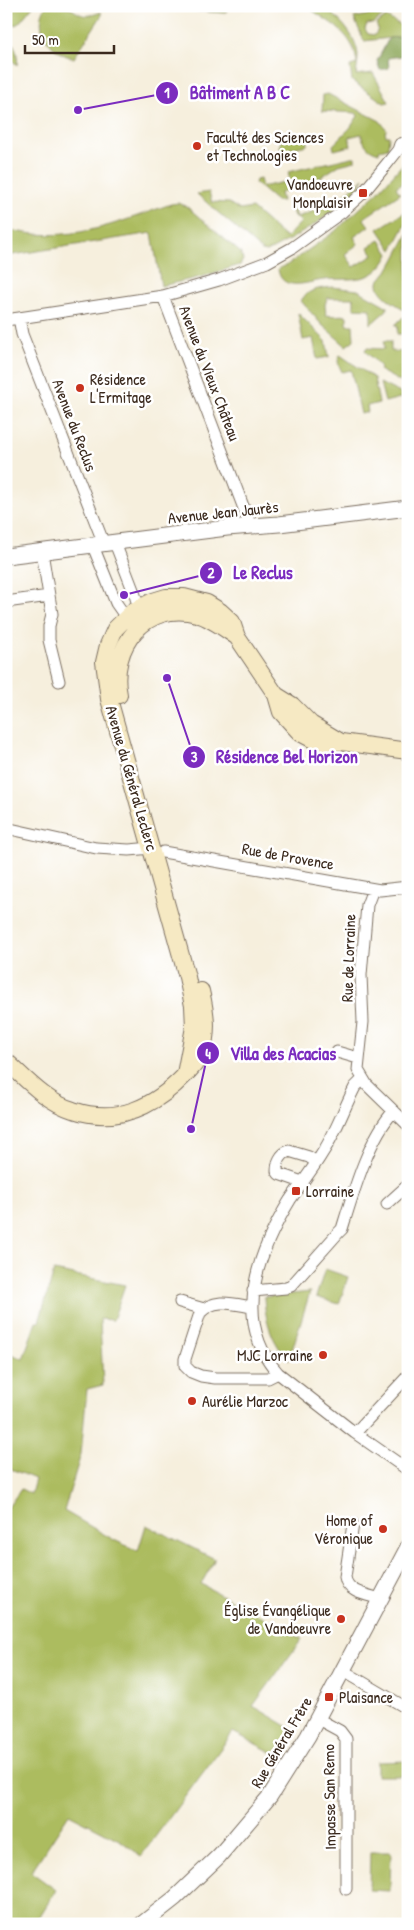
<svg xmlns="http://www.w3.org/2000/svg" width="414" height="1930" font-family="'Patrick Hand',sans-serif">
<rect width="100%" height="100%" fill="#fff"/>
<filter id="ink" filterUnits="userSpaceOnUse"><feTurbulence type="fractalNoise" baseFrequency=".02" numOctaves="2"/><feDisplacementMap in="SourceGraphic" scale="10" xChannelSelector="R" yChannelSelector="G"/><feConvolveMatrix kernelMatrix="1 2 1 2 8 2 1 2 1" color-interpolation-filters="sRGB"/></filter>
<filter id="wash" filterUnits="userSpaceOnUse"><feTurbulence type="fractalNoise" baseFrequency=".0096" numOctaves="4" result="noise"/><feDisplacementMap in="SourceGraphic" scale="20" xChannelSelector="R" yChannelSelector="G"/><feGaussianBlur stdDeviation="1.12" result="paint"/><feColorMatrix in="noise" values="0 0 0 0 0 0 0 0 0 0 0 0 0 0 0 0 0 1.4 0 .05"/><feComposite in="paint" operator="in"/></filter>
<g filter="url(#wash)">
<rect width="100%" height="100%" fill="#f6efdd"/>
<path fill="#acbc5e" stroke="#74733e" d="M 6,6 L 33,6 L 19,23 L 6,30 Z
M 46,6 C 52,6 58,5 63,6 C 80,10 78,21 101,12 L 102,15 L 74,58 C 51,54 32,28 46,6 Z
M 193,6 L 224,6 L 227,11 L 224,13 L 197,11 Z
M 306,6 L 323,6 C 338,18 356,34 358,55 C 358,61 357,68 356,75 L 373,73 L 389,102 L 384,103 L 352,81 L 350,66 L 357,64 C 354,32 329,23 306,6 Z
M 372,14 L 383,16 L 374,23 L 367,24 L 365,29 L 368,34 L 375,35 L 378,29 L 376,24 L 386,17 L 408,29 L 408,36 L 364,41 L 354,18 Z
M 6,36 C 14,39 19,56 17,65 L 6,55 Z
M 328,94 L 380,121 L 387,130 L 385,131 L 386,136 L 389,136 L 388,148 L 379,150 L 379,153 C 368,150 364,145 361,134 L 349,137 L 351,146 L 334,150 L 333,145 L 350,128 L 358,116 L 356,113 L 322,111 L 323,95 Z
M 281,136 L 308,138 L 307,145 L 280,151 Z
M 352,157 L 355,157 L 355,161 L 339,165 L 315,181 L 292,190 L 288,172 Z
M 408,158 L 408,179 L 396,187 L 400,194 L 367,216 L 364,219 L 369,226 L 354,237 L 358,244 L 345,254 L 354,267 L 372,256 L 373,254 L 368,247 L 380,240 L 389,254 C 374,286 351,277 323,280 C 308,282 281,293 278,269 L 287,265 L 334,232 L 378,192 Z
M 364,178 C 345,210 299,235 267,252 L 262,251 L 197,194 L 209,192 L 212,202 L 229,203 L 240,210 L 252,208 L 286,238 L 301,222 L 293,214 L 293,209 L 294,209 L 297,217 C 323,209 344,197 364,178 Z
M 260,179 L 262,187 L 284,182 L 286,191 L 280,193 L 282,201 L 276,201 L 255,183 L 256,180 Z
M 178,203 L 186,206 L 241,253 L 243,260 L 240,265 L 201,277 L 161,286 L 152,233 L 6,256 L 6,229 C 68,245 114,224 171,204 Z
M 408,210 L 408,220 L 392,250 L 378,229 Z
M 408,234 L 408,312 C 397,304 377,296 378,282 L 391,266 Z
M 333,287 L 358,290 L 388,307 L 386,308 L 387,310 L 371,324 L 371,309 L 354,308 L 354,299 L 352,298 L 327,298 L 325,305 L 326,315 C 333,317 340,314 347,316 L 347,325 L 353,325 L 354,340 L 346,346 L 322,325 L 301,301 C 307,289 321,288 333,287 Z
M 298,313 L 326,341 L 329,357 L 317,359 L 313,338 L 303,340 Z
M 403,317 L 408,320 L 408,334 L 397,334 L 398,325 L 395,325 Z
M 384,341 L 391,341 L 391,351 L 408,352 L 408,386 L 379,370 L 381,367 L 365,351 L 366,348 L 384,349 Z
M 340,355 L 374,378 L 379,403 L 367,406 L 368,412 L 361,414 L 351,370 L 342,372 C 339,365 336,362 340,355 Z
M 380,383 L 408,397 L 408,402 L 400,398 L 385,402 Z
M 325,1269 L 348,1277 L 339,1304 L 316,1297 Z
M 54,1271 L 125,1285 L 113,1320 L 100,1319 L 103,1385 L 87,1389 L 81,1454 L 64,1511 L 114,1540 L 138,1551 L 146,1525 L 215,1559 L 201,1584 L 302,1639 L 253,1706 L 292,1729 L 275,1754 L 233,1732 L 141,1856 L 121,1841 L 69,1814 L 31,1872 L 56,1890 L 35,1924 L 6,1924 L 6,1510 L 21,1489 L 31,1494 L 35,1479 L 6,1467 L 6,1352 L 23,1359 L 36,1322 L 39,1322 Z
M 310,1292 L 289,1360 C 272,1343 265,1320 264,1297 Z
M 408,1761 L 408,1776 L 377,1776 L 377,1762 Z
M 370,1852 L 391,1852 L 390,1891 L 369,1890 Z"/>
<path fill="#89a455" stroke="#62673a" d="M 408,36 L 408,55 L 388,58 L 389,68 L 380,70 L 377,61 L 389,38 Z"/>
</g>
<g filter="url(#ink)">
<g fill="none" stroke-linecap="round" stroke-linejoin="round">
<g stroke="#7c6f61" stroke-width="13">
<path id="minor" d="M 163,296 L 251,527
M 19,318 L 22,334 L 104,544
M 6,320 L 163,296 L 219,280 L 267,262 L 292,248 L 342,212 L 363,193 L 386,165 L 398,150 L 400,144 L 408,142
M 115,543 L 135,595 L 141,615
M 93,546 L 116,603 L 130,623
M 42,552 L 52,614 L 49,626 L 49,640 L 59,681
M 6,602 L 49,596
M 6,828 L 96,848 L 129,850 L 152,848
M 163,852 L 380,890 L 408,887
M 373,889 L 367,905 L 361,975 L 363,1022 L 358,1070 L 367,1085 L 408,1125
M 337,1052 L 358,1058
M 362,1080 L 355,1087 C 344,1108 336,1132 323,1152 C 313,1169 301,1184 290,1200 C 258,1252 231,1320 278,1373 L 355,1433 L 408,1470
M 302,1182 L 279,1174 L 277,1171 C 277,1163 280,1154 289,1151 L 309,1157 L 316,1162
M 387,1204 L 408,1185
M 253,1291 L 286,1288 L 291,1286 L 338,1233 L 342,1229 C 353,1193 369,1137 394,1111
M 180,1302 L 204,1309
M 252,1307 C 234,1304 214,1297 200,1313 L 185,1359 L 185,1366 L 191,1372 L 201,1376 L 215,1378 L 268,1378 L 278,1373
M 355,1433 L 408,1376
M 353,1524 L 345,1577 C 347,1593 368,1595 381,1599
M 342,1670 L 408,1709
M 318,1719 L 340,1731 L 346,1739 L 346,1889"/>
</g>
<g stroke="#7c6f61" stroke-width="17">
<path id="tertiary" d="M 6,556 L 227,528 L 279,524 L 408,508
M 142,1924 L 175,1898 L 219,1856 L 270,1796 L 308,1736 L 408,1547"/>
</g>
<g stroke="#7c6f61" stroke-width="18">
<path id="secondary" d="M 119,695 C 109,647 146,600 197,614 C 211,618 225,629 237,637
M 276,695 L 292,705 L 311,724 L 341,742
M 6,1061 C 26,1079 46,1102 73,1110 C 118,1125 154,1107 185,1075 C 191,1068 198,1063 201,1054 C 209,1033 206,1012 201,991
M 185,1074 L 194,1027 L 193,1006 L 187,977 L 109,699 L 104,662 L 108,645 L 115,629 L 133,611 L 153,601 L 166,597 L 184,597 L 207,603 L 220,611 L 232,622 L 237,637 L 276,695 L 281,712 L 300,733 L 321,744 L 341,742 L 408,751"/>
</g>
<use href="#minor" stroke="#fff" stroke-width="11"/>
<use href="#tertiary" stroke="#fff" stroke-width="15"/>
<use href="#secondary" stroke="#f6e9c3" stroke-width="16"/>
</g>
</g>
<g fill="#c8321e" stroke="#fff" stroke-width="2">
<circle cx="197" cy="146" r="5"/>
<rect x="358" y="188" width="10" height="10" rx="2.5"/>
<circle cx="80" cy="388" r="5"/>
<rect x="291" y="1186" width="10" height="10" rx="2.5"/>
<circle cx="323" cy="1355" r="5"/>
<circle cx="192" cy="1401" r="5"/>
<circle cx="383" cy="1529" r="5"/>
<circle cx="341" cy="1619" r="5"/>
<rect x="324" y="1692" width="10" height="10" rx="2.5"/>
</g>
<g text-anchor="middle" stroke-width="5" stroke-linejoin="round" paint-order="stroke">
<g font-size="16" fill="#3b2a1e" stroke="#fff" text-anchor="start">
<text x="207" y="143">Faculté des Sciences<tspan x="207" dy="18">et Technologies</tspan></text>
<text x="353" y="190" text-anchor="end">Vandoeuvre<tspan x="353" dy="18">Monplaisir</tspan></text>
<text x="90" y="385">Résidence<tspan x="90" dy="18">L'Ermitage</tspan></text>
<text x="306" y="1197">Lorraine</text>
<text x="313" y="1361" text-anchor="end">MJC Lorraine</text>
<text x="202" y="1407">Aurélie Marzoc</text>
<text x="373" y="1526" text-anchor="end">Home of<tspan x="373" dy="18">Véronique</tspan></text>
<text x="331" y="1616" text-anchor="end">Église Évangélique<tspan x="331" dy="18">de Vandoeuvre</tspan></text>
<text x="339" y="1703">Plaisance</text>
</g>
<g font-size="16" fill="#3b2a1e" stroke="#fff">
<text transform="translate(210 373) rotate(69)" y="6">Avenue du Vieux Château</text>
<text transform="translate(75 425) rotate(69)" y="6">Avenue du Reclus</text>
<text transform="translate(223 512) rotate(-6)" y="6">Avenue Jean Jaurès</text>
<text transform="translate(132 778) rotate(74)" y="6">Avenue du Général Leclerc</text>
<text transform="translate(288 856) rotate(10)" y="6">Rue de Provence</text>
<text transform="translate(348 958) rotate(-88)" y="6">Rue de Lorraine</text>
<text transform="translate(281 1742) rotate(-59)" y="6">Rue Général Frère</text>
<text transform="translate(329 1797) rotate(-91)" y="6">Impasse San Remo</text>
</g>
</g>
<path fill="none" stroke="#7b2cbf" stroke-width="2" d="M78 110L167 93M124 595L211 573M167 678L194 757M191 1129L208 1053"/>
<g fill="#7b2cbf" stroke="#fff" stroke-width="2">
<circle cx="78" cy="110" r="5"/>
<circle cx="124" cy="595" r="5"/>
<circle cx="167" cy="678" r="5"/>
<circle cx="191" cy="1129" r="5"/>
<circle cx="167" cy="93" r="12"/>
<circle cx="211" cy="573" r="12"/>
<circle cx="194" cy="757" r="12"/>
<circle cx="208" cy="1053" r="12"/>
</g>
<g font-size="15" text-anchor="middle" font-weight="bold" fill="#fff">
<text x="167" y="98">1</text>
<text x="211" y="578">2</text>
<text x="194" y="762">3</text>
<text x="208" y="1059">4</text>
</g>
<g font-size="18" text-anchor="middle" font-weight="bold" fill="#7b2cbf" stroke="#fff" stroke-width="5" stroke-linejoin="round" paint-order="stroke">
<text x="240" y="99">Bâtiment A B C</text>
<text x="263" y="579">Le Reclus</text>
<text x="287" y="763">Résidence Bel Horizon</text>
<text x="283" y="1060">Villa des Acacias</text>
</g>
<rect width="414" height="1930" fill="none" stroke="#fff" stroke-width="25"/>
<path d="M25 45v8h89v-8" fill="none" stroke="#3b2a1e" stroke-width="2.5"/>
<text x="32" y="45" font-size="15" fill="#3b2a1e" stroke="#ffffff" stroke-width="4" paint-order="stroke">50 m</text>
</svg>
